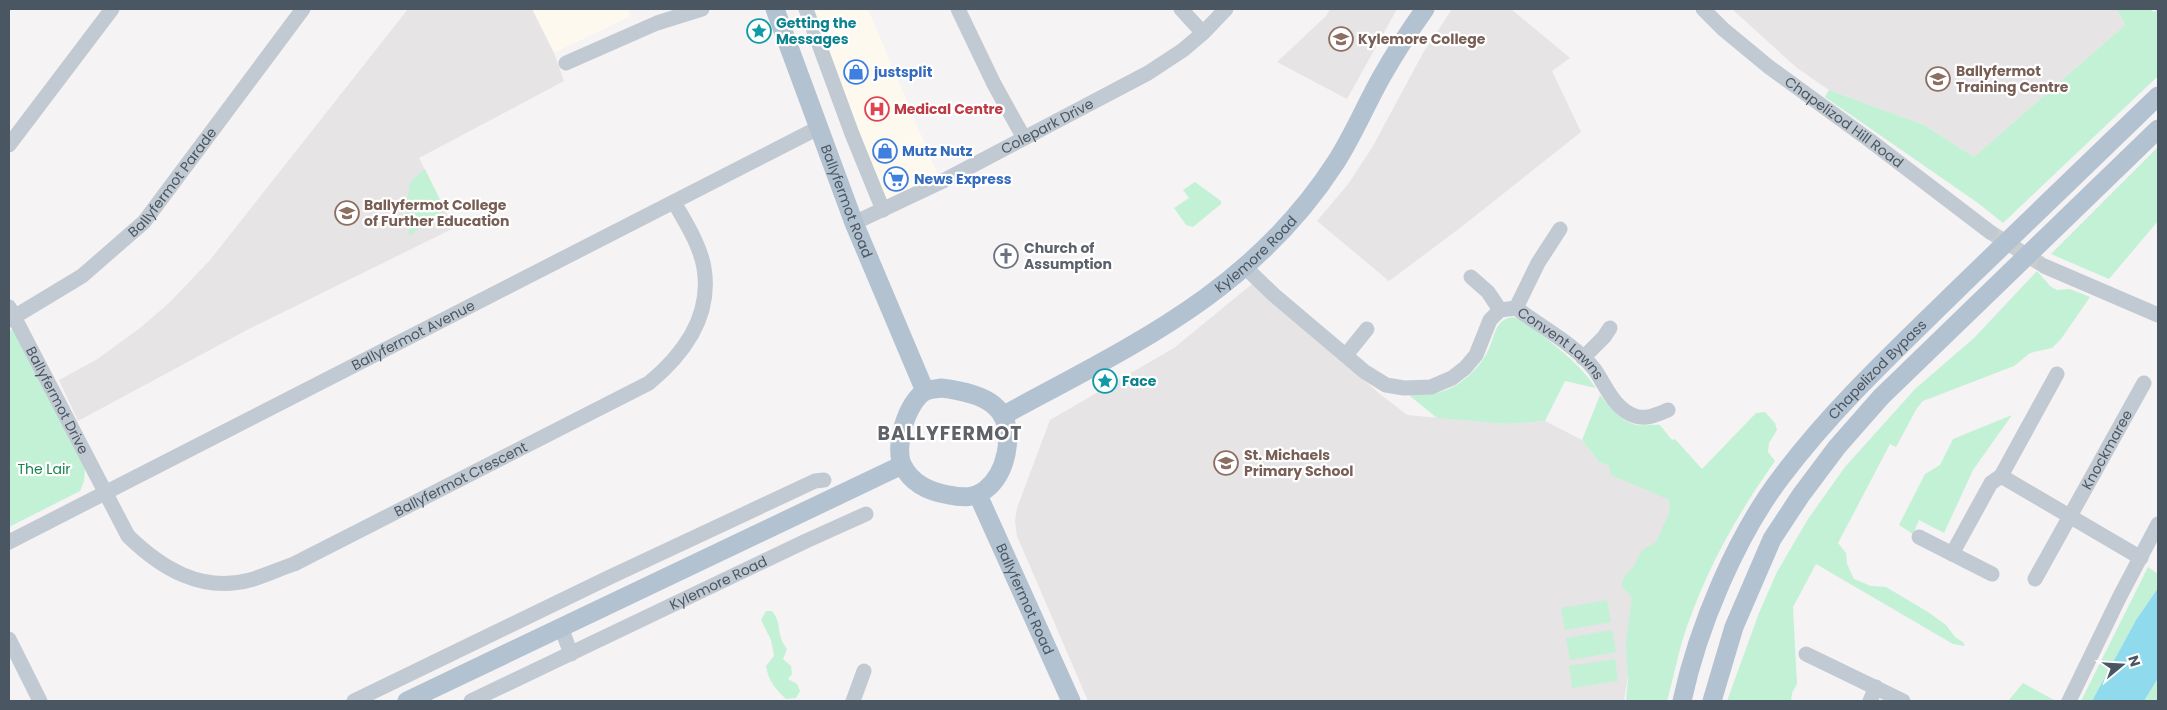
<svg xmlns="http://www.w3.org/2000/svg" width="2167" height="710" font-family="Poppins,sans-serif">
<rect width="100%" height="100%" fill="#f5f3f3"/>
<path fill="#fdf9ef" d="M 532,9 L 628,9 L 631,16 L 554,53 Z
M 812,9 L 868,9 L 938,175 L 886,200 Z"/>
<path fill="#e6e4e5" d="M 408,9 L 532,9 L 554,53 L 564,81 L 419,158 L 454,228 L 247,330 L 78,421 L 59,380 L 96,360 L 140,328 L 169,303 L 210,260 Z
M 1330,9 L 1397,9 L 1347,99 L 1277,62 L 1326,16 Z
M 1452,9 L 1511,9 L 1570,58 L 1552,71 L 1581,132 L 1460,228 L 1389,281 L 1317,221 L 1349,183 L 1373,146 L 1423,53 Z
M 1732,9 L 2117,9 L 2125,25 L 1974,157 L 1924,125 L 1829,90 L 1797,68 Z
M 1252,284 L 1380,394 L 1407,415 L 1507,424 L 1545,421 L 1582,440 L 1599,462 L 1609,466 L 1690,483 L 1643,575 L 1624,701 L 1088,701 L 1017,536 L 1015,521 L 1017,508 L 1050,420 L 1174,348 Z"/>
<path fill="#c3f1d5" d="M 2117,9 L 2150,9 L 2154,12 L 2158,9 L 2158,76 L 2003,223 L 1978,203 L 1825,97 L 1829,90 L 1924,125 L 1974,157 L 2125,25 Z
M 2158,147 L 2158,221 L 2109,279 L 2051,254 Z
M 425,169 L 445,210 L 409,236 L 406,208 L 410,182 Z
M 1195,182 L 1221,201 L 1221,204 L 1193,227 L 1186,225 L 1174,208 L 1189,198 L 1183,190 Z
M 2037,271 L 2050,286 L 2057,290 L 2070,289 L 2090,297 L 2061,339 L 2052,348 L 2030,353 L 2014,366 L 1923,401 L 1917,408 L 1896,447 L 1890,444 L 1838,543 L 1846,553 L 1847,564 L 1854,579 L 1871,586 L 1886,587 L 1928,612 L 1946,625 L 1955,637 L 1964,643 L 1964,646 L 1953,644 L 1816,564 L 1793,607 L 1797,684 L 1792,693 L 1791,701 L 1727,701 L 1759,613 L 1777,572 L 1808,519 L 1845,467 L 1915,389 L 1974,338 Z
M 1512,317 L 1520,319 C 1548,340 1576,359 1596,388 L 1565,381 L 1545,421 L 1507,424 L 1437,418 L 1410,396 L 1415,393 C 1445,399 1473,378 1487,353 C 1495,339 1493,321 1512,317 Z
M 13,329 L 85,469 L 84,481 L 80,491 L 9,527 L 9,331 Z
M 1600,395 C 1609,406 1620,421 1636,425 C 1643,426 1652,424 1660,425 L 1672,440 L 1675,439 L 1702,469 L 1756,413 L 1765,412 L 1775,423 L 1777,430 L 1769,443 L 1768,452 L 1775,461 C 1735,517 1701,579 1681,645 C 1676,664 1672,683 1667,701 L 1626,701 L 1628,679 L 1626,642 L 1632,597 L 1621,586 L 1624,577 L 1634,566 L 1641,551 L 1656,542 L 1669,513 L 1670,500 L 1611,475 L 1609,466 L 1599,462 L 1582,440 Z
M 2012,415 L 1973,470 L 1944,533 L 1919,520 L 1913,534 L 1899,525 L 1925,474 L 1940,465 L 1953,439 Z
M 2148,567 L 2158,574 L 2158,588 L 2136,620 L 2092,701 L 2081,701 Z
M 1607,600 L 1611,622 L 1565,630 L 1561,608 Z
M 766,611 L 772,611 C 783,625 775,633 787,649 L 783,659 L 791,666 L 792,674 L 788,679 L 797,684 L 800,691 L 796,698 L 786,699 C 776,690 768,680 766,666 L 774,656 L 771,640 L 761,620 Z
M 1612,630 L 1616,652 L 1570,660 L 1566,638 Z
M 1615,659 L 1618,681 L 1572,688 L 1569,666 Z
M 2158,678 L 2158,701 L 2144,701 L 2156,680 Z
M 2023,683 L 2056,701 L 2008,701 Z"/>
<path fill="#90daee" d="M 2158,588 L 2158,678 L 2144,701 L 2092,701 L 2136,620 Z"/>
<g fill="none" stroke-linecap="round" stroke-linejoin="round">
<path stroke="#caccce" stroke-width="15" stroke-dasharray="15 8" stroke-linecap="butt" d="M 1990,232 L 2044,266"/>
<g stroke="#c1cad2" stroke-width="15">
<path d="M 806,9 L 852,134 L 883,210"/>
<path d="M 958,9 L 994,84 L 1024,138"/>
<path d="M 1181,9 L 1203,33"/>
<path id="s1" d="M 1703,9 L 1723,29 L 1769,67 L 1868,139 L 1990,232"/>
<path d="M 566,63 L 657,23 L 702,9"/>
<path d="M 9,145 L 112,9"/>
<path id="s2" d="M 854,223 L 943,181 L 1148,73 L 1183,50 L 1203,33 L 1226,9"/>
<path d="M 2044,266 L 2158,315"/>
<path id="s3" d="M 1245,267 L 1274,295 L 1365,372 L 1386,385 L 1404,388 L 1431,387 L 1452,378 L 1465,368 L 1476,355 L 1490,320 L 1500,310 L 1516,308 C 1541,327 1577,346 1595,370 C 1606,386 1614,409 1635,416 C 1646,420 1658,414 1668,410"/>
<path d="M 1471,277 L 1488,292 L 1500,310"/>
<path id="s4" d="M 9,307 L 128,536 C 161,568 201,593 250,580 C 264,576 279,569 294,564 L 649,383 C 684,354 712,316 704,268 C 700,244 685,222 674,202"/>
<path d="M 1516,308 L 1538,263 L 1560,229"/>
<path id="s5" d="M 9,320 L 82,276 L 144,222 L 303,9"/>
<path d="M 1346,355 L 1367,329"/>
<path d="M 1583,358 L 1604,337 L 1610,328"/>
<path d="M 2001,476 L 2141,558"/>
<path d="M 1919,537 L 1992,574"/>
<path id="s6" d="M 9,542 L 818,128"/>
<path d="M 1952,554 L 1991,483 L 2001,476 L 2057,374"/>
<path id="s7" d="M 2035,579 L 2144,383"/>
<path d="M 561,627 L 571,654"/>
<path d="M 9,639 L 40,701"/>
<path d="M 1806,654 L 1903,701"/>
<path d="M 354,701 L 610,577 L 815,481 L 824,480"/>
<path id="s8" d="M 471,701 L 806,541 L 866,514"/>
<path d="M 853,701 L 864,671"/>
<path d="M 1870,701 L 1876,687"/>
<path d="M 2069,701 L 2120,596 L 2158,524"/>
</g>
<g stroke="#b3c2d1" stroke-width="19">
<path id="s9" d="M 775,9 L 854,223 L 925,391"/>
<path d="M 941,388 C 983,393 1016,405 1006,454 C 1003,468 997,481 985,490 C 974,498 963,498 949,495 C 931,492 912,484 903,466 C 893,448 907,400 926,391 C 930,389 937,389 941,388 Z"/>
<path id="s10" d="M 1004,415 C 1133,345 1253,291 1336,162 C 1354,134 1366,104 1382,76 C 1395,53 1410,30 1425,9"/>
<path id="s11" d="M 978,495 L 1071,701"/>
<path d="M 407,701 L 902,465"/>
<path id="s12" d="M 1682,701 C 1698,627 1736,536 1782,476 C 1834,407 1898,348 1960,287 C 2026,223 2092,159 2158,96"/>
<path d="M 1712,701 L 1734,627 L 1772,539 L 1801,495 L 1837,447 L 1881,397 L 2158,129"/>
</g>
</g>
<defs>
<g id="sight-ring" transform="scale(1.25)"><circle r="9.5" fill="#fff" stroke="#0f9aa8" stroke-width="1.5"/><path d="M0-6L1.8-2.2L6-1.7L2.9 1.2L3.7 5.4L0 3.3L-3.7 5.4L-2.9 1.2L-6-1.7L-1.8-2.2Z" fill="#0f9aa8"/></g>
<g id="university-ring" transform="scale(1.25)"><circle r="9.5" fill="#fff" stroke="#8d6e63" stroke-width="1.5"/><path d="M0-5L7-2L0 1L-7-2ZM-4 1L0 2.5L4 1V4Q0 6-4 4Z" fill="#8d6e63"/></g>
<g id="shop-ring" transform="scale(1.25)"><circle r="9.5" fill="#fff" stroke="#3f7fe0" stroke-width="1.5"/><path d="M-5-2.5h2.3a2.7 3.5 0 0 1 5.4 0H5L5.5 6h-11ZM-1.5-2.5h3a1.5 2.3 0 0 0-3 0Z" fill="#3f7fe0"/></g>
<g id="hospital-ring" transform="scale(1.25)"><circle r="9.5" fill="#fff" stroke="#e0444e" stroke-width="1.5"/><path d="M-5-5h3v3.5h4V-5h3V5h-3V1.5h-4V5h-3Z" fill="#e0444e"/></g>
<g id="supermarket-ring" transform="scale(1.25)"><circle r="9.5" fill="#fff" stroke="#3f7fe0" stroke-width="1.5"/><path d="M-6-5.5h2.5l.6 2H6L4.5 2H-2.5L-4.4-4H-6ZM-1.5 3.2a1.3 1.3 0 1 0 .1 0ZM3 3.2a1.3 1.3 0 1 0 .1 0Z" fill="#3f7fe0"/></g>
<g id="church-ring" transform="scale(1.25)"><circle r="9.5" fill="#fff" stroke="#6b7280" stroke-width="1.5"/><path d="M-1.2-6h2.4v3.5h3.3v2.4h-3.3V6h-2.4V-.1h-3.3v-2.4h3.3Z" fill="#6b7280"/></g>
<g id="school-ring" transform="scale(1.25)"><circle r="9.5" fill="#fff" stroke="#8d6e63" stroke-width="1.5"/><path d="M0-5L7-2L0 1L-7-2ZM-4 1L0 2.5L4 1V4Q0 6-4 4Z" fill="#8d6e63"/></g>
</defs>
<g fill-rule="evenodd">
<use href="#sight-ring" x="759" y="31"/>
<use href="#university-ring" x="1341" y="39"/>
<use href="#shop-ring" x="856" y="72"/>
<use href="#university-ring" x="1938" y="79"/>
<use href="#hospital-ring" x="877" y="109"/>
<use href="#shop-ring" x="885" y="151"/>
<use href="#supermarket-ring" x="896" y="179"/>
<use href="#university-ring" x="347" y="213"/>
<use href="#church-ring" x="1006" y="256"/>
<use href="#sight-ring" x="1105" y="381"/>
<use href="#school-ring" x="1226" y="463"/>
</g>
<g text-anchor="middle" stroke-width="4.5" stroke-linejoin="round" paint-order="stroke">
<g font-size="14" font-weight="bold" fill="#0d838f" stroke="#fff" text-anchor="start">
<text x="776" y="28">Getting the<tspan x="776" dy="16">Messages</tspan></text>
<text x="1122" y="386">Face</text>
</g>
<g font-size="14" font-weight="bold" fill="#785e54" stroke="#fff" text-anchor="start">
<text x="1358" y="44">Kylemore College</text>
<text x="1956" y="76">Ballyfermot<tspan x="1956" dy="16">Training Centre</tspan></text>
<text x="364" y="210">Ballyfermot College<tspan x="364" dy="16">of Further Education</tspan></text>
<text x="1244" y="460">St. Michaels<tspan x="1244" dy="16">Primary School</tspan></text>
</g>
<g font-size="14" font-weight="bold" fill="#366cbe" stroke="#fff" text-anchor="start">
<text x="874" y="77">justsplit</text>
<text x="902" y="156">Mutz Nutz</text>
<text x="914" y="184">News Express</text>
</g>
<g font-size="14" font-weight="bold" fill="#be3a42" stroke="#fff" text-anchor="start">
<text x="894" y="114">Medical Centre</text>
</g>
<g font-size="14" fill="#4a5661" stroke="#fff">
<text dy="5" stroke="none"><textPath href="#s1" startOffset="181">Chapelizod Hill Road</textPath></text>
<text dy="5" stroke="none"><textPath href="#s2" startOffset="216">Colepark Drive</textPath></text>
<text dy="5" stroke="none"><textPath href="#s5" startOffset="216">Ballyfermot Parade</textPath></text>
<text dy="5" stroke="none"><textPath href="#s9" startOffset="205">Ballyfermot Road</textPath></text>
<text dy="5" stroke="none"><textPath href="#s10" startOffset="300">Kylemore Road</textPath></text>
<text dy="5" stroke="none"><textPath href="#s6" startOffset="454">Ballyfermot Avenue</textPath></text>
<text dy="5" stroke="none"><textPath href="#s3" startOffset="411">Convent Lawns</textPath></text>
<text dy="5" stroke="none"><textPath href="#s12" startOffset="391">Chapelizod Bypass</textPath></text>
<text dy="5" stroke="none"><textPath href="#s4" startOffset="105">Ballyfermot Drive</textPath></text>
<text dy="5" stroke="none"><textPath href="#s7" startOffset="148">Knockmaree</textPath></text>
<text dy="5" stroke="none"><textPath href="#s4" startOffset="628">Ballyfermot Crescent</textPath></text>
<text dy="5" stroke="none"><textPath href="#s8" startOffset="274">Kylemore Road</textPath></text>
<text dy="5" stroke="none"><textPath href="#s11" startOffset="114">Ballyfermot Road</textPath></text>
</g>
<g font-size="14" font-weight="bold" fill="#5b616d" stroke="#fff" text-anchor="start">
<text x="1024" y="253">Church of<tspan x="1024" dy="16">Assumption</tspan></text>
</g>
<g font-size="14" fill="#17864f" stroke="#fff">
<text x="44" y="474">The Lair</text>
</g>
<g font-size="19" font-weight="bold" letter-spacing="1" fill="#5f6368" stroke="#fff">
<text x="950" y="440">BALLYFERMOT</text>
</g>
</g>
<rect width="2167" height="710" fill="none" stroke="#4a5661" stroke-width="20"/>
<g transform="translate(2122 665) rotate(72)" stroke="#ffffff" stroke-width="4" paint-order="stroke">
<path d="M0-4L9 19L0 12L-9 19Z" fill="#4a5661"/>
<text y="-8" font-size="14" font-weight="bold" text-anchor="middle" fill="#4a5661">N</text>
</g>
</svg>
